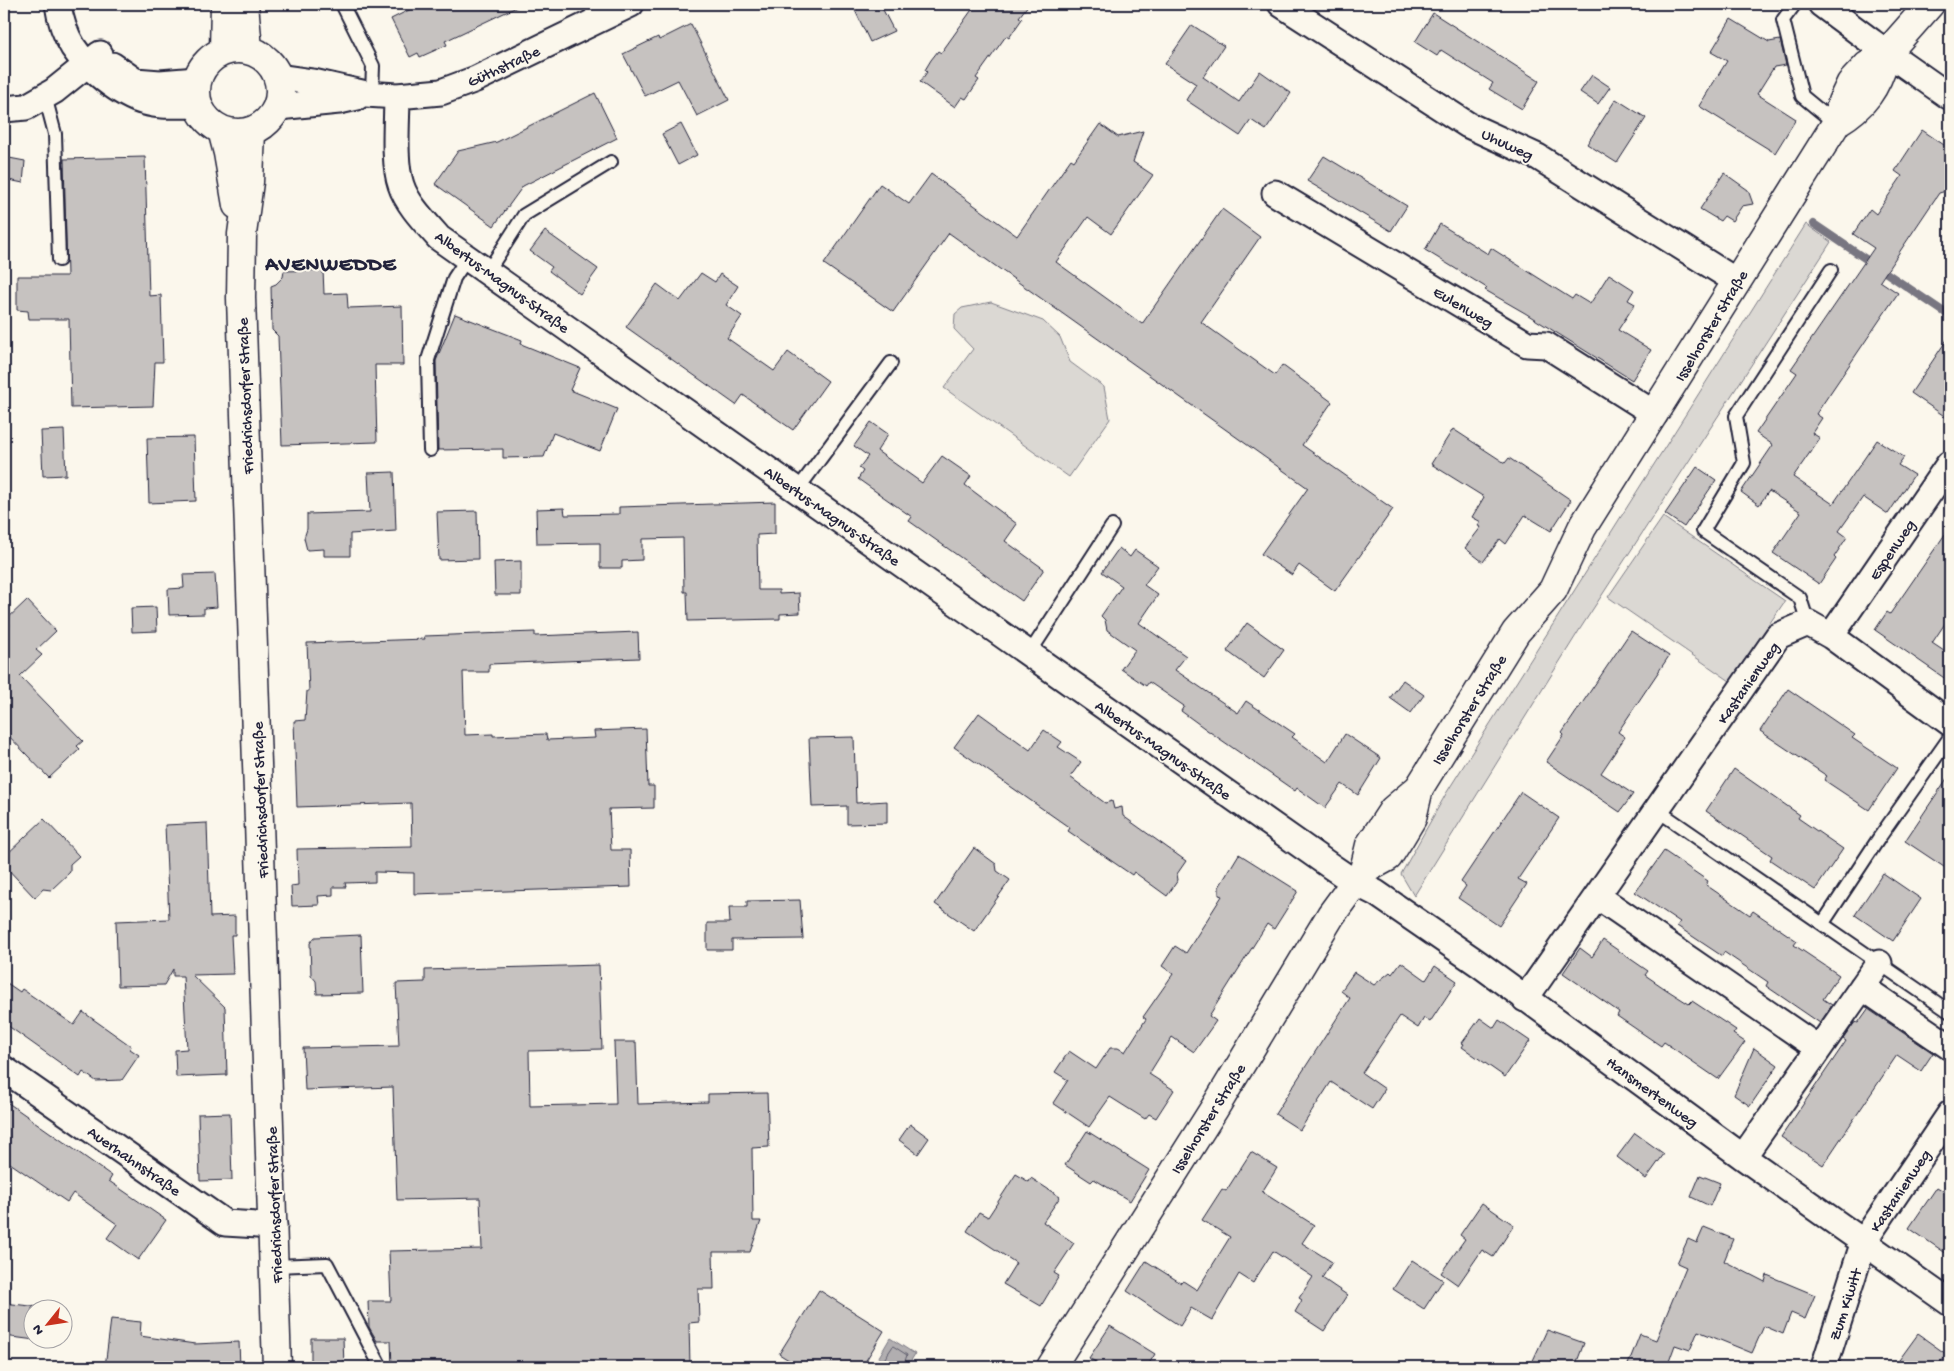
<svg xmlns="http://www.w3.org/2000/svg" width="1954" height="1371" font-family="'Gochi Hand',sans-serif">
<rect width="100%" height="100%" fill="#fbf7ec"/>
<filter id="ink" filterUnits="userSpaceOnUse"><feTurbulence type="fractalNoise" baseFrequency=".02" numOctaves="2"/><feDisplacementMap in="SourceGraphic" scale="10" xChannelSelector="R" yChannelSelector="G"/><feConvolveMatrix kernelMatrix="1 2 1 2 8 2 1 2 1" color-interpolation-filters="sRGB"/></filter>
<g filter="url(#ink)">
<path fill="#dbd8d3" stroke="#7e7d87" d="M 1806,224 L 1831,242 L 1580,629 L 1414,896 L 1401,874 L 1447,792 Z
M 991,302 L 1043,321 L 1060,337 L 1070,362 L 1104,387 L 1110,419 L 1069,477 L 944,388 L 973,349 L 954,329 L 955,314 L 962,308 Z
M 1663,517 L 1785,601 L 1730,681 L 1608,597 Z"/>
<path fill="#b1aeb0" stroke="#787681" d="M 890,1338 L 915,1354 L 907,1367 L 873,1367 Z"/>
<g fill="none" stroke-linecap="round" stroke-linejoin="round">
<path stroke="#5b5a6a" stroke-width="1" d="M 879,1367 L 893,1346 L 907,1355 L 903,1367"/>
<path stroke="#787681" stroke-width="8" d="M 1814,224 L 1950,316"/>
</g>
<path fill="#c6c2c0" stroke="#22223b" d="M 421,4 L 523,4 L 445,41 L 447,45 L 420,57 L 418,53 L 410,57 L 391,19 Z
M 852,4 L 880,4 L 894,31 L 870,42 Z
M 976,4 L 1029,4 L 1019,17 L 1022,19 L 1015,29 L 1009,38 L 1006,36 L 976,78 L 979,80 L 966,99 L 962,97 L 955,107 L 920,82 L 927,72 L 925,70 L 931,60 L 938,51 L 941,53 Z
M 1433,13 L 1539,81 L 1522,109 L 1489,89 L 1493,83 L 1441,50 L 1437,56 L 1415,42 Z
M 1731,19 L 1769,42 L 1780,40 L 1786,65 L 1774,67 L 1757,94 L 1796,119 L 1775,153 L 1699,106 L 1727,61 L 1711,52 Z
M 691,24 L 729,100 L 697,116 L 678,80 L 645,96 L 623,54 L 658,37 L 659,40 Z
M 1192,25 L 1224,46 L 1203,77 L 1239,102 L 1260,71 L 1291,93 L 1266,130 L 1251,120 L 1240,136 L 1186,100 L 1196,84 L 1165,64 Z
M 1592,75 L 1610,87 L 1598,104 L 1580,92 Z
M 595,93 L 617,138 L 523,186 L 494,226 L 435,184 L 458,151 L 497,142 Z
M 1616,99 L 1646,118 L 1617,163 L 1587,144 Z
M 681,124 L 697,155 L 678,165 L 662,134 Z
M 1100,124 L 1118,137 L 1143,131 L 1133,162 L 1153,175 L 1111,234 L 1088,217 L 1056,262 L 1142,324 L 1222,209 L 1260,237 L 1201,322 L 1275,375 L 1282,365 L 1332,402 L 1302,445 L 1393,509 L 1335,591 L 1299,565 L 1292,575 L 1261,554 L 1308,488 L 949,233 L 893,312 L 824,264 L 880,184 L 909,204 L 931,174 L 1017,236 L 1071,159 L 1074,161 Z
M 1922,130 L 1950,149 L 1950,190 L 1939,193 L 1880,281 L 1898,293 L 1816,414 L 1822,418 L 1812,433 L 1820,438 L 1793,477 L 1833,504 L 1877,440 L 1904,457 L 1898,465 L 1914,475 L 1888,514 L 1863,497 L 1839,531 L 1847,537 L 1834,557 L 1836,559 L 1819,584 L 1773,553 L 1801,512 L 1769,491 L 1759,505 L 1741,492 L 1773,445 L 1756,433 L 1797,373 L 1791,369 L 1874,248 L 1853,234 L 1870,209 L 1876,214 L 1902,176 L 1895,171 Z
M 1324,156 L 1407,206 L 1391,231 L 1307,181 Z
M 4,157 L 25,161 L 23,183 L 4,179 Z
M 145,157 L 149,296 L 161,295 L 163,362 L 155,362 L 153,406 L 71,408 L 69,319 L 29,319 L 28,311 L 17,310 L 17,276 L 67,276 L 64,159 Z
M 1724,173 L 1748,190 L 1753,204 L 1742,206 L 1732,221 L 1724,216 L 1720,221 L 1700,209 Z
M 1440,224 L 1488,254 L 1491,248 L 1572,299 L 1575,295 L 1590,304 L 1609,274 L 1634,290 L 1628,300 L 1635,304 L 1618,330 L 1651,350 L 1632,380 L 1525,313 L 1485,290 L 1487,288 L 1425,250 Z
M 545,231 L 598,269 L 580,294 L 549,271 L 552,267 L 530,251 Z
M 323,270 L 324,294 L 347,293 L 348,308 L 402,306 L 403,365 L 375,365 L 377,442 L 282,445 L 278,336 L 272,330 L 271,286 L 276,284 L 283,277 L 284,271 Z
M 701,273 L 715,282 L 720,274 L 738,286 L 726,305 L 742,316 L 727,338 L 774,371 L 788,352 L 828,381 L 793,430 L 743,395 L 736,405 L 626,327 L 657,284 L 680,301 Z
M 455,314 L 522,340 L 521,344 L 580,368 L 570,390 L 617,409 L 600,451 L 553,433 L 544,457 L 503,458 L 503,449 L 438,450 L 436,361 Z
M 1950,335 L 1950,420 L 1911,393 Z
M 871,422 L 888,434 L 877,451 L 922,483 L 942,456 L 971,476 L 965,485 L 1017,524 L 1005,541 L 1044,569 L 1022,601 L 909,521 L 912,517 L 858,479 L 863,471 L 859,468 L 868,456 L 854,446 Z
M 1453,429 L 1505,463 L 1509,458 L 1571,500 L 1551,531 L 1525,515 L 1506,544 L 1500,539 L 1483,562 L 1465,548 L 1481,527 L 1478,526 L 1481,522 L 1472,517 L 1484,497 L 1431,464 Z
M 64,430 L 66,475 L 43,476 L 41,431 Z
M 194,437 L 196,501 L 149,503 L 147,438 Z
M 1697,467 L 1716,480 L 1684,527 L 1665,514 Z
M 394,472 L 396,531 L 350,534 L 350,556 L 324,556 L 324,549 L 307,550 L 304,538 L 307,529 L 307,514 L 370,512 L 368,473 Z
M 775,502 L 775,534 L 757,535 L 758,590 L 779,590 L 779,594 L 799,593 L 800,613 L 780,614 L 780,619 L 688,621 L 687,592 L 684,592 L 683,538 L 642,539 L 642,560 L 622,561 L 622,568 L 600,568 L 600,543 L 537,544 L 536,509 L 564,508 L 565,515 L 619,514 L 619,507 Z
M 477,511 L 478,559 L 439,560 L 437,512 Z
M 1950,527 L 1950,616 L 1932,643 L 1950,655 L 1950,682 L 1875,630 L 1887,612 L 1890,614 Z
M 1119,548 L 1130,557 L 1135,550 L 1158,566 L 1144,585 L 1158,595 L 1139,623 L 1186,656 L 1175,670 L 1238,713 L 1246,701 L 1295,734 L 1292,737 L 1327,762 L 1345,734 L 1381,758 L 1358,795 L 1342,784 L 1325,808 L 1297,788 L 1295,791 L 1207,730 L 1181,711 L 1184,706 L 1149,682 L 1146,686 L 1121,669 L 1135,650 L 1107,630 L 1105,620 L 1101,616 L 1122,586 L 1102,572 Z
M 521,561 L 521,595 L 495,595 L 494,562 Z
M 215,574 L 217,607 L 204,608 L 204,614 L 169,615 L 168,589 L 184,588 L 183,575 Z
M 27,600 L 56,631 L 36,650 L 42,655 L 20,676 L 83,741 L 77,746 L 80,749 L 49,778 L 4,731 L 4,632 L 10,625 L 6,620 Z
M 156,607 L 157,631 L 132,632 L 131,608 Z
M 1247,623 L 1284,650 L 1264,678 L 1227,651 Z
M 1631,631 L 1669,656 L 1618,732 L 1625,737 L 1601,773 L 1633,794 L 1620,812 L 1546,762 L 1564,735 L 1562,733 Z
M 535,632 L 535,636 L 638,632 L 639,658 L 489,664 L 489,672 L 463,672 L 465,735 L 493,734 L 493,736 L 546,734 L 547,740 L 595,738 L 594,731 L 646,729 L 648,786 L 654,786 L 654,808 L 609,809 L 611,850 L 630,850 L 631,887 L 414,894 L 414,873 L 375,872 L 375,882 L 345,883 L 346,887 L 333,887 L 333,895 L 318,896 L 319,905 L 292,906 L 291,886 L 298,885 L 297,849 L 412,847 L 411,803 L 297,807 L 294,721 L 305,720 L 307,691 L 309,691 L 307,643 L 425,639 L 424,636 Z
M 1403,680 L 1424,695 L 1411,713 L 1390,698 Z
M 1788,689 L 1855,735 L 1852,738 L 1897,768 L 1869,810 L 1824,780 L 1827,776 L 1760,731 Z
M 979,713 L 1030,750 L 1044,730 L 1062,742 L 1058,747 L 1081,762 L 1070,777 L 1105,803 L 1112,801 L 1114,809 L 1122,807 L 1123,816 L 1186,861 L 1177,874 L 1178,880 L 1167,896 L 1134,872 L 1132,875 L 1068,831 L 1070,828 L 954,747 Z
M 854,737 L 856,803 L 887,801 L 887,823 L 847,824 L 847,806 L 812,807 L 809,738 Z
M 1734,769 L 1800,815 L 1798,818 L 1843,849 L 1815,890 L 1770,860 L 1772,856 L 1706,811 Z
M 1950,774 L 1950,871 L 1905,841 Z
M 1521,792 L 1559,818 L 1518,879 L 1527,884 L 1499,926 L 1458,898 L 1466,886 L 1461,882 Z
M 44,819 L 79,856 L 70,864 L 70,872 L 51,890 L 43,889 L 35,898 L 4,865 L 4,857 Z
M 207,823 L 210,917 L 235,916 L 235,935 L 231,935 L 233,974 L 192,975 L 225,1007 L 227,1075 L 176,1077 L 175,1050 L 187,1049 L 183,976 L 173,976 L 173,969 L 164,985 L 118,986 L 116,921 L 169,919 L 165,825 Z
M 974,848 L 996,864 L 997,871 L 1010,880 L 974,931 L 935,904 Z
M 1664,851 L 1708,881 L 1706,885 L 1750,915 L 1753,911 L 1797,941 L 1794,945 L 1839,975 L 1823,999 L 1832,1005 L 1820,1023 L 1766,986 L 1768,982 L 1724,952 L 1722,956 L 1677,926 L 1680,922 L 1635,892 Z
M 1239,854 L 1298,891 L 1274,929 L 1267,924 L 1209,1016 L 1216,1021 L 1194,1052 L 1172,1037 L 1149,1074 L 1174,1090 L 1156,1118 L 1149,1114 L 1145,1119 L 1110,1097 L 1089,1127 L 1053,1103 L 1068,1080 L 1055,1072 L 1069,1051 L 1096,1069 L 1110,1048 L 1118,1048 L 1125,1052 L 1146,1019 L 1143,1017 L 1173,974 L 1162,966 L 1175,946 L 1186,953 L 1222,896 L 1219,895 L 1219,887 Z
M 1883,873 L 1921,899 L 1893,941 L 1855,915 Z
M 800,900 L 803,939 L 732,940 L 732,950 L 707,950 L 707,923 L 730,923 L 729,907 L 747,907 L 747,901 Z
M 361,935 L 363,993 L 317,994 L 316,981 L 311,975 L 310,943 L 315,937 Z
M 1603,940 L 1648,971 L 1645,975 L 1667,990 L 1689,1004 L 1692,1001 L 1736,1030 L 1733,1034 L 1745,1042 L 1718,1079 L 1664,1042 L 1661,1046 L 1617,1016 L 1619,1012 L 1563,973 L 1580,948 L 1592,957 Z
M 1401,962 L 1426,980 L 1435,966 L 1457,981 L 1430,1022 L 1424,1018 L 1418,1028 L 1400,1016 L 1362,1073 L 1385,1089 L 1372,1109 L 1331,1082 L 1300,1130 L 1275,1114 L 1350,998 L 1341,991 L 1354,972 L 1374,985 L 1390,972 L 1392,974 Z
M 599,965 L 602,1049 L 529,1051 L 530,1106 L 616,1104 L 614,1042 L 636,1042 L 638,1104 L 708,1102 L 708,1094 L 767,1093 L 769,1147 L 752,1148 L 753,1221 L 761,1221 L 750,1252 L 713,1252 L 714,1289 L 698,1289 L 699,1322 L 689,1323 L 690,1367 L 661,1367 L 661,1365 L 593,1367 L 392,1367 L 391,1341 L 377,1341 L 369,1327 L 368,1301 L 391,1301 L 389,1251 L 482,1249 L 480,1198 L 397,1200 L 393,1087 L 305,1090 L 303,1048 L 399,1046 L 396,983 L 425,982 L 425,970 Z
M 4,981 L 20,992 L 22,989 L 74,1025 L 83,1012 L 131,1046 L 130,1049 L 139,1055 L 122,1080 L 96,1081 L 83,1072 L 80,1077 L 4,1023 Z
M 1868,1009 L 1933,1053 L 1921,1071 L 1897,1055 L 1823,1165 L 1781,1137 L 1846,1041 L 1843,1039 L 1855,1022 L 1858,1023 Z
M 1480,1018 L 1494,1028 L 1499,1020 L 1530,1041 L 1505,1077 L 1462,1047 L 1464,1044 L 1462,1043 Z
M 1754,1048 L 1778,1065 L 1750,1106 L 1734,1095 Z
M 4,1100 L 112,1176 L 109,1181 L 166,1220 L 138,1260 L 107,1238 L 117,1224 L 73,1193 L 67,1202 L 4,1159 Z
M 230,1113 L 232,1180 L 200,1181 L 198,1114 Z
M 910,1124 L 929,1138 L 918,1154 L 899,1140 Z
M 1087,1131 L 1149,1170 L 1130,1201 L 1094,1179 L 1091,1182 L 1065,1165 Z
M 1635,1133 L 1664,1154 L 1646,1179 L 1617,1157 Z
M 1251,1152 L 1277,1168 L 1262,1192 L 1314,1225 L 1302,1243 L 1332,1262 L 1322,1278 L 1347,1295 L 1324,1331 L 1295,1312 L 1302,1300 L 1299,1298 L 1313,1277 L 1273,1251 L 1253,1283 L 1239,1274 L 1212,1320 L 1191,1308 L 1180,1326 L 1127,1291 L 1146,1261 L 1181,1283 L 1183,1281 L 1197,1290 L 1230,1237 L 1202,1220 L 1222,1189 L 1226,1191 Z
M 1016,1174 L 1029,1182 L 1031,1178 L 1060,1197 L 1043,1222 L 1074,1243 L 1054,1273 L 1059,1276 L 1041,1306 L 1003,1284 L 1016,1263 L 967,1231 L 979,1212 L 988,1217 Z
M 1700,1175 L 1720,1183 L 1710,1206 L 1691,1197 Z
M 1937,1187 L 1950,1195 L 1950,1256 L 1909,1228 Z
M 1482,1203 L 1514,1225 L 1493,1257 L 1482,1250 L 1458,1285 L 1441,1273 L 1465,1239 L 1460,1235 Z
M 1704,1227 L 1733,1239 L 1724,1261 L 1765,1282 L 1767,1275 L 1815,1295 L 1805,1319 L 1791,1313 L 1783,1334 L 1764,1326 L 1752,1353 L 1698,1331 L 1690,1350 L 1675,1345 L 1667,1367 L 1627,1367 L 1640,1334 L 1656,1340 L 1686,1267 L 1677,1263 L 1688,1239 L 1697,1243 Z
M 1412,1260 L 1443,1280 L 1424,1309 L 1393,1289 Z
M 819,1290 L 884,1331 L 862,1367 L 800,1367 L 779,1354 Z
M 4,1303 L 39,1307 L 39,1308 L 32,1308 L 32,1338 L 35,1338 L 35,1340 L 4,1336 Z
M 111,1319 L 141,1322 L 140,1336 L 195,1344 L 239,1342 L 240,1367 L 105,1367 Z
M 1110,1326 L 1155,1354 L 1147,1367 L 1103,1367 L 1089,1358 Z
M 1547,1330 L 1584,1343 L 1575,1367 L 1530,1367 Z
M 1918,1334 L 1946,1354 L 1937,1367 L 1894,1367 Z
M 311,1338 L 343,1338 L 344,1367 L 311,1367 Z"/>
<g fill="none" stroke-linecap="round" stroke-linejoin="round">
<g stroke="#22223b" stroke-width="16">
<path id="lane" d="M 342,4 L 373,66 L 372,94
M 589,4 L 598,20
M 1795,4 L 1783,20 L 1802,96 L 1836,124
M 45,96 L 55,134 L 59,260
M 488,271 L 524,215 L 611,162
M 430,450 L 428,360 L 454,278 L 468,257
M 798,489 L 891,363
M 1808,623 L 1800,598 L 1703,531 L 1744,463 L 1736,416 L 1831,270
M 1029,654 L 1112,526
M 1657,810 L 1950,1012
M 1823,923 L 1879,838 L 1950,737
M 275,1266 L 327,1264 L 381,1367"/>
</g>
<g stroke="#22223b" stroke-width="29">
<path id="street" d="M 58,4 C 60,19 65,34 73,47 C 86,67 121,96 145,102 C 162,107 180,105 198,105
M 1281,4 L 1468,125 L 1538,157 L 1736,281
M 1821,4 L 1872,42 L 1950,97
M 112,65 L 135,81 L 160,83 L 197,80
M 278,77 L 313,82 L 366,94 L 397,96 L 441,92 L 476,79 L 631,4
M 397,96 C 397,121 393,162 401,185 C 407,204 426,223 439,238 L 1329,865 L 1354,882 L 1376,893 L 1479,964 L 1743,1157 L 1950,1303
M 278,107 L 339,101 L 357,97
M 4,109 L 26,107 L 54,91 L 100,54
M 1275,193 L 1527,344 L 1546,345 L 1655,414
M 1831,636 L 1949,464 L 1950,465
M 1597,896 L 1818,1048
M 1862,987 L 1950,1047
M 1525,999 L 1778,636 L 1808,623 L 1831,636 L 1950,723
M 4,1069 L 225,1223 L 274,1226
M 1743,1157 L 1879,963
M 1824,1367 L 1864,1241 L 1950,1114"/>
</g>
<g stroke="#22223b" stroke-width="31">
<path id="secondary" d="M 244,4 L 248,49
M196 91a42 42 0 1 1 84 0a42 42 0 1 1-84 0Z
M 224,50 L 225,4
M 1837,122 C 1864,106 1877,87 1885,57
M 222,130 L 228,153 L 237,205
M 251,131 L 249,182 L 242,234 L 241,298 C 252,654 267,1011 277,1367
M 1364,870 L 1370,845 L 1393,810 L 1419,788 L 1516,632 L 1553,590 L 1582,528 L 1837,122 L 1842,102 L 1851,83 L 1867,66 L 1885,55 L 1930,4
M 1051,1367 L 1214,1109 L 1331,915 L 1364,870 L 1388,857 L 1400,838 L 1412,818 L 1419,788"/>
</g>
<use href="#lane" stroke="#fbf7ec" stroke-width="12"/>
<use href="#street" stroke="#fbf7ec" stroke-width="25"/>
<use href="#secondary" stroke="#fbf7ec" stroke-width="28"/>
</g>
</g>
<g text-anchor="middle" stroke-width="4" stroke-linejoin="round" paint-order="stroke">
<g font-size="16" fill="#22223b" stroke="#fbf7ec">
<text transform="translate(503 65) rotate(-25)" y="6">Güthstraße</text>
<text transform="translate(1508 143) rotate(25)" y="6">Uhuweg</text>
<text transform="translate(503 281) rotate(36)" y="6">Albertus-Magnus-Straße</text>
<text transform="translate(1464 306) rotate(31)" y="6">Eulenweg</text>
<text transform="translate(1710 325) rotate(-59)" y="6">Isselhorster Straße</text>
<text transform="translate(244 396) rotate(-92)" y="6">Friedrichsdorfer Straße</text>
<text transform="translate(833 515) rotate(35)" y="6">Albertus-Magnus-Straße</text>
<text transform="translate(1891 549) rotate(-56)" y="6">Espenweg</text>
<text transform="translate(1747 682) rotate(-55)" y="6">Kastanienweg</text>
<text transform="translate(1468 709) rotate(-58)" y="6">Isselhorster Straße</text>
<text transform="translate(1164 749) rotate(35)" y="6">Albertus-Magnus-Straße</text>
<text transform="translate(259 800) rotate(-92)" y="6">Friedrichsdorfer Straße</text>
<text transform="translate(1653 1091) rotate(36)" y="6">Hansmertenweg</text>
<text transform="translate(1207 1118) rotate(-58)" y="6">Isselhorster Straße</text>
<text transform="translate(135 1160) rotate(35)" y="6">Auerhahnstraße</text>
<text transform="translate(1899 1190) rotate(-56)" y="6">Kastanienweg</text>
<text transform="translate(273 1205) rotate(-92)" y="6">Friedrichsdorfer Straße</text>
<text transform="translate(1844 1304) rotate(-72)" y="6">Zum Kiwitt</text>
</g>
<g font-size="21" font-weight="bold" letter-spacing="1" fill="#22223b" stroke="#fbf7ec">
<text x="331" y="270">AVENWEDDE</text>
</g>
</g>
<rect width="1954" height="1371" fill="none" stroke="#fbf7ec" stroke-width="20"/>
<rect x="10" y="10" width="1934" height="1351" fill="none" stroke="#22223b" stroke-width="2" filter="url(#ink)"/>
<g transform="translate(48 1324) rotate(240)"><circle r="24" fill="#fbf7ec" stroke="#a4a2a5"/>
<path d="M0-4L9 19L0 12L-9 19Z" fill="#c8321e"/>
<text y="-8" font-size="14" font-weight="bold" text-anchor="middle" fill="#22223b">N</text>
</g>
</svg>
